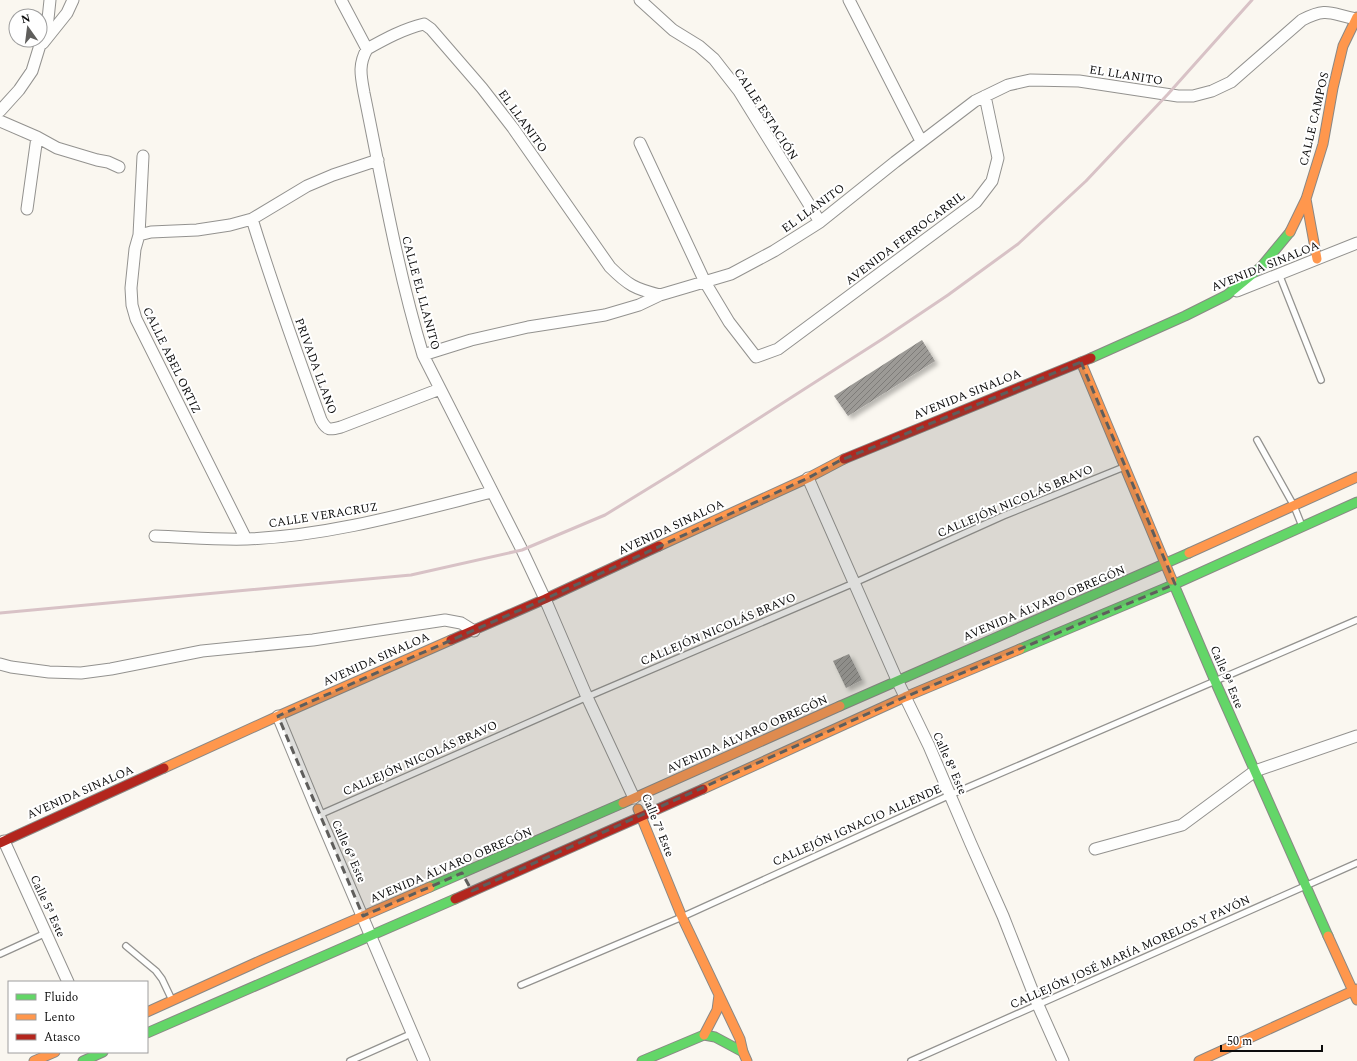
<svg xmlns="http://www.w3.org/2000/svg" width="1357" height="1061" font-family="Spectral,serif">
<defs>
<pattern id="building-hatch" width="6" height="6" patternUnits="userSpaceOnUse"><rect width="6" height="6" fill="#9c9a96"/><path d="M-1 1l2-2M0 6l6-6M5 7l2-2" fill="none" stroke="#7e7c79"/></pattern>
<filter id="shadow"><feDropShadow dx="3.5" dy="3.5" stdDeviation="2" flood-color="#0004"/></filter>
</defs>
<rect width="100%" height="100%" fill="#faf7f0"/>
<path fill="url(#building-hatch)" filter="url(#shadow)" d="M 922,340 L 935,361 L 848,416 L 834,396 Z
M 849,654 L 862,680 L 846,688 L 833,661 Z"/>
<g fill="none" stroke-linecap="round" stroke-linejoin="round">
<g stroke="#93928f" stroke-width="8">
<path id="lane" d="M 1279,274 L 1321,380
M 1257,440 L 1294,506 L 1302,526
M 319,815 L 587,697 L 854,583 L 1003,516 L 1124,467
M 126,946 L 156,971 L 162,979 L 172,1000
M 0,954 L 46,933
M 521,985 L 682,917 L 950,795 L 1357,620
M 350,1061 L 413,1033
M 911,1061 L 1357,863"/>
</g>
<g stroke="#93928f" stroke-width="13">
<path id="street" d="M 341,0 L 367,49 C 358,65 361,76 364,93 C 382,181 397,269 423,355 L 522,550 L 545,599 L 587,697 L 634,798
M 640,0 L 673,30 L 699,46 L 714,59 L 739,91 L 820,222
M 849,0 L 921,141
M 43,43 L 67,13 L 73,0
M 367,49 C 385,39 403,29 424,24 L 431,29 L 482,88 L 513,128 L 610,267 C 628,285 635,289 660,295
M 0,111 L 19,90 L 32,71 L 48,19 L 50,0
M 0,121 L 37,137 L 57,148 L 97,160 L 108,162 L 119,167
M 640,143 L 705,282 L 729,322 L 756,357 L 778,349 L 976,202 L 992,181 L 998,158 L 985,96
M 143,156 L 139,235 L 135,249 L 131,288 L 132,305 L 136,319 L 246,539
M 27,209 L 37,137
M 252,219 C 273,287 297,354 321,420 C 327,431 330,430 341,427 L 440,389
M 139,235 L 151,232 L 197,230 L 230,225 L 252,219 L 307,186 L 333,175 L 378,160
M 1237,291 L 1357,243
M 423,355 L 471,340 L 528,327 L 605,315 L 639,305 L 660,295 L 731,274 L 774,251 L 820,222 L 895,162 L 975,101 L 1008,85 L 1030,80 L 1079,81 L 1178,96 L 1193,96 L 1212,91 L 1231,82 L 1302,20 C 1329,6 1331,15 1357,19
M 808,478 L 897,680 L 929,746 L 971,844 L 1003,916 L 1038,1005 L 1063,1061
M 155,536 C 186,537 216,540 247,539 C 330,536 412,512 492,492
M 0,664 L 11,667 L 49,672 L 81,673 L 111,669 L 202,651 L 313,640 L 445,620 L 461,623 L 474,631
M 278,716 L 319,815 L 424,1061
M 4,841 L 68,982
M 1095,849 L 1182,825 L 1255,771 L 1357,736"/>
</g>
<g stroke="#8a8885" stroke-width="11">
<path id="fast" d="M 1091,358 L 1185,316 L 1227,295 L 1261,267 L 1290,232
M 1172,580 L 1215,681 L 1328,936
M 1020,649 L 1175,584 L 1357,502
M 840,706 L 1189,553
M 430,887 L 623,803
M 147,1033 L 455,899
M 83,1061 L 103,1052
M 642,1061 L 704,1035 L 715,1037 L 743,1052"/>
</g>
<g stroke="#8a8885" stroke-width="11">
<path id="slow" d="M 1306,199 L 1317,259
M 1290,232 L 1306,199 L 1323,144 L 1333,88 L 1343,46 L 1357,17
M 1081,362 L 1172,580
M 659,546 L 808,478 L 844,459
M 1189,553 L 1357,477
M 164,768 L 278,716 L 451,640
M 703,789 L 905,697 L 1020,649
M 623,803 L 840,706
M 638,809 L 682,917 L 740,1039 L 743,1052 L 747,1061
M 1328,936 L 1357,1000
M 147,1012 L 264,959 L 430,887
M 704,1035 L 717,1010 L 719,995
M 34,1061 L 55,1052
M 1199,1061 L 1357,989"/>
</g>
<g stroke="#8a8885" stroke-width="11">
<path id="jam" d="M 844,459 L 1091,358
M 451,640 L 545,599 L 659,546
M 0,843 L 164,768
M 455,899 L 703,789"/>
</g>
<use href="#lane" stroke="#fefefd" stroke-width="5.5"/>
<use href="#street" stroke="#fefefd" stroke-width="11"/>
<use href="#fast" stroke="#63d668" stroke-width="9"/>
<use href="#slow" stroke="#ff974d" stroke-width="9"/>
<use href="#jam" stroke="#b3261e" stroke-width="9"/>
<path stroke="#d8c2c6" stroke-width="3" d="M 0,613 L 411,575 L 522,550 L 605,515 L 675,472 L 884,338 L 948,295 L 1018,244 L 1086,181 L 1168,94 L 1252,0"/>
</g>
<path fill="#5f5e5c" fill-opacity="0.2" stroke="#5f5e5c" stroke-width="3" stroke-dasharray="8 5" stroke-linejoin="round" d="M 1081,362 L 1175,584 L 905,697 L 472,891 L 462,873 L 363,916 L 278,716 L 545,599 L 808,478 L 839,461 Z"/>
<g text-anchor="middle" stroke-width="4" stroke-linejoin="round" paint-order="stroke">
<g font-size="12" fill="#0c0c0c" stroke="#fff">
<text transform="translate(1126 75) rotate(9)" y="4">EL LLANITO</text>
<text transform="translate(766 114) rotate(57)" y="4">CALLE ESTACIÓN</text>
<text transform="translate(1314 119) rotate(-77)" y="4">CALLE CAMPOS</text>
<text transform="translate(523 121) rotate(54)" y="4">EL LLANITO</text>
<text transform="translate(813 208) rotate(-36)" y="4">EL LLANITO</text>
<text transform="translate(905 238) rotate(-37)" y="4">AVENIDA FERROCARRIL</text>
<text transform="translate(1265 266) rotate(-22)" y="4">AVENIDA SINALOA</text>
<text transform="translate(421 293) rotate(75)" y="4">CALLE EL LLANITO</text>
<text transform="translate(172 360) rotate(64)" y="4">CALLE ABEL ORTIZ</text>
<text transform="translate(316 366) rotate(70)" y="4">PRIVADA LLANO</text>
<text transform="translate(967 394) rotate(-22)" y="4">AVENIDA SINALOA</text>
<text transform="translate(1015 501) rotate(-23)" y="4">CALLEJÓN NICOLÁS BRAVO</text>
<text transform="translate(323 515) rotate(-9)" y="4">CALLE VERACRUZ</text>
<text transform="translate(671 527) rotate(-25)" y="4">AVENIDA SINALOA</text>
<text transform="translate(1044 603) rotate(-23)" y="4">AVENIDA ÁLVARO OBREGÓN</text>
<text transform="translate(718 629) rotate(-23)" y="4">CALLEJÓN NICOLÁS BRAVO</text>
<text transform="translate(376 659) rotate(-24)" y="4">AVENIDA SINALOA</text>
<text transform="translate(1227 677) rotate(67)" y="4">Calle 9ª Este</text>
<text transform="translate(747 734) rotate(-24)" y="4">AVENIDA ÁLVARO OBREGÓN</text>
<text transform="translate(420 758) rotate(-24)" y="4">CALLEJÓN NICOLÁS BRAVO</text>
<text transform="translate(950 763) rotate(66)" y="4">Calle 8ª Este</text>
<text transform="translate(80 792) rotate(-24)" y="4">AVENIDA SINALOA</text>
<text transform="translate(658 825) rotate(68)" y="4">Calle 7ª Este</text>
<text transform="translate(857 825) rotate(-24)" y="4">CALLEJÓN IGNACIO ALLENDE</text>
<text transform="translate(349 851) rotate(66)" y="4">Calle 6ª Este</text>
<text transform="translate(451 865) rotate(-23)" y="4">AVENIDA ÁLVARO OBREGÓN</text>
<text transform="translate(48 906) rotate(65)" y="4">Calle 5ª Este</text>
<text transform="translate(1130 952) rotate(-24)" y="4">CALLEJÓN JOSÉ MARÍA MORELOS Y PAVÓN</text>
</g>
</g>
<rect x="8" y="981" width="140" height="72" fill="#ffffff" stroke="#9e9e9e"/>
<rect x="16" y="994" width="20" height="6" fill="#63d668" stroke="#9e9e9e"/>
<text x="44" y="1001" font-size="12" fill="#0c0c0c">Fluido</text>
<rect x="16" y="1014" width="20" height="6" fill="#ff974d" stroke="#9e9e9e"/>
<text x="44" y="1021" font-size="12" fill="#0c0c0c">Lento</text>
<rect x="16" y="1034" width="20" height="6" fill="#b3261e" stroke="#9e9e9e"/>
<text x="44" y="1041" font-size="12" fill="#0c0c0c">Atasco</text>
<g transform="translate(28 28) rotate(346)"><circle r="19" fill="#ffffff" stroke="#9e9e9e"/>
<path d="M0-3L7 15L0 10L-7 15Z" fill="#5f5e5c"/>
<text y="-6" font-size="11" font-weight="bold" text-anchor="middle" fill="#0c0c0c">N</text>
</g>
<path d="M1221 1045v6h101v-6" fill="none" stroke="#0c0c0c" stroke-width="2"/>
<text x="1227" y="1045" font-size="12" fill="#0c0c0c" stroke="#ffffff" stroke-width="3" paint-order="stroke">50 m</text>
</svg>
